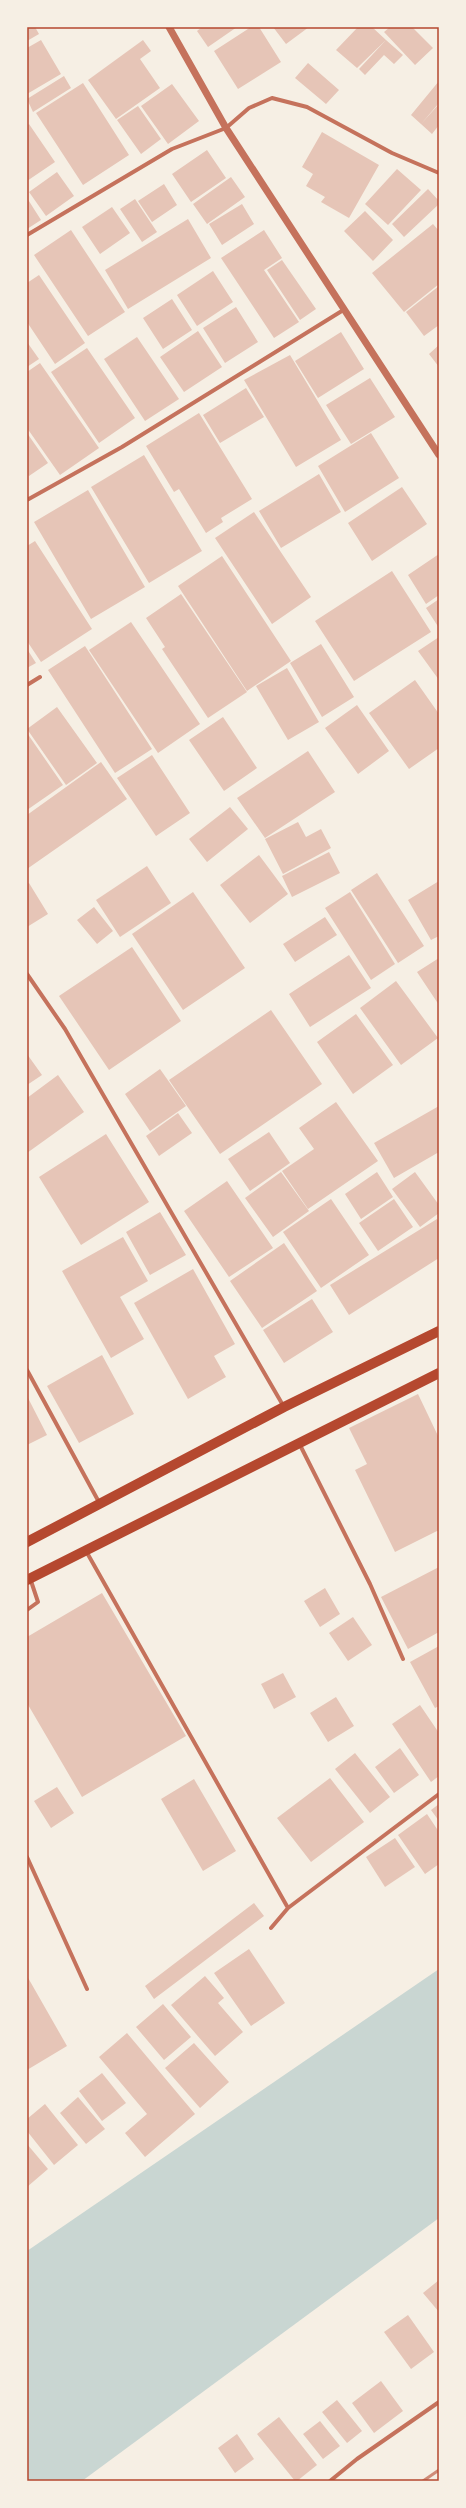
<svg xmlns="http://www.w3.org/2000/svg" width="466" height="2508" font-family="'Nunito Sans',sans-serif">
<rect width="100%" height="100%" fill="#f6efe4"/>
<path fill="#c9d6d2" d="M 439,1969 L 439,2218 L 82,2481 L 27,2481 L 27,2251 Z"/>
<path fill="#e6c5b7" d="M 27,27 L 35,27 L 39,34 L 27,41 Z
M 202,27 L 237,27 L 208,47 L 197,31 Z
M 251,27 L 259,27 L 281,62 L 238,89 L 214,51 Z
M 273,27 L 309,27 L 286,44 Z
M 358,27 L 372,27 L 386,40 L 357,68 L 336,50 Z
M 390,27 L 412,27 L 433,48 L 415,65 L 384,32 Z
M 41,40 L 61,74 L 27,94 L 27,48 Z
M 143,40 L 151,51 L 140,59 L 160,88 L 116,119 L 88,80 Z
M 386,40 L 403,55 L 394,64 L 384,55 L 365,75 L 359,69 Z
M 308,63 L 339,90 L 326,104 L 295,78 Z
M 64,76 L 71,88 L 33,112 L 27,99 Z
M 439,81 L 439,103 L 421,124 L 411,115 Z
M 83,83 L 129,155 L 83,185 L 36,113 Z
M 172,84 L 199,121 L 168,144 L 141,106 Z
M 439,104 L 439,125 L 432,134 L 421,124 Z
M 138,106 L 161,139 L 141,154 L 117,120 Z
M 29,124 L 55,162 L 27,181 L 27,126 Z
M 322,132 L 379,165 L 349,218 L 321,202 L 325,197 L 306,186 L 313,174 L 302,167 Z
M 207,150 L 226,178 L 191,202 L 172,174 Z
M 397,169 L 421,190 L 388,225 L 365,204 Z
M 57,172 L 74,196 L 46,216 L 29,192 Z
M 231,177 L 245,197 L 207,224 L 193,204 Z
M 164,184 L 177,205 L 152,222 L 138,201 Z
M 428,189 L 439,201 L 439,204 L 404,237 L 392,224 Z
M 27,198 L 41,220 L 27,229 Z
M 135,199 L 157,232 L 142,242 L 120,209 Z
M 242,204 L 254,224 L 222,245 L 209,224 Z
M 112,207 L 130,233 L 100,254 L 82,227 Z
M 365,211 L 393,240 L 373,261 L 344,231 Z
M 188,219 L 211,258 L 128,309 L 105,270 Z
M 433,224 L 439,231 L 439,284 L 404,312 L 372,273 Z
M 71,230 L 125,312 L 88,336 L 34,255 Z
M 264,230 L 282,258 L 264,270 L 299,322 L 274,338 L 221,258 Z
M 282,260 L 316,309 L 300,320 L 267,270 Z
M 213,271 L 233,302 L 197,326 L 177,295 Z
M 39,275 L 85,343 L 55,364 L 27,322 L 27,283 Z
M 439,286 L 439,325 L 424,336 L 406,312 Z
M 172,299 L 192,330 L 163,349 L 143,318 Z
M 236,307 L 258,342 L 225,363 L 203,328 Z
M 198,331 L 222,367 L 184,392 L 160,357 Z
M 341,332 L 364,369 L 318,398 L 295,361 Z
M 137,337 L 179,399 L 145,421 L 104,359 Z
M 27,342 L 39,359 L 27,367 Z
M 439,345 L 439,367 L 429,354 Z
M 87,348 L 135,418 L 99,443 L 51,372 Z
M 290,355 L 341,440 L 296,467 L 244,380 Z
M 40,363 L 99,448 L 60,475 L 27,428 L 27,372 Z
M 370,378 L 395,417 L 351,444 L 326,405 Z
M 246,388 L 264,417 L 220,443 L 203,415 Z
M 199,413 L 252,499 L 221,518 L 223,522 L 206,533 L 179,489 L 174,492 L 146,446 Z
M 27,433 L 48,463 L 29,476 L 27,474 Z
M 371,433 L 399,478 L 345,512 L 318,466 Z
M 144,455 L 202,551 L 149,583 L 91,487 Z
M 319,474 L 341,512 L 281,548 L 259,511 Z
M 402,487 L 427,524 L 372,561 L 348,523 Z
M 88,490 L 145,587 L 91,619 L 34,522 Z
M 254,512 L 311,597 L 272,624 L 215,538 Z
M 35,541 L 92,629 L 41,662 L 27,641 L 27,546 Z
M 439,554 L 439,595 L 426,604 L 408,575 Z
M 222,556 L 291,661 L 247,691 L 178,586 Z
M 392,571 L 431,632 L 354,681 L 315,621 Z
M 181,594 L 247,692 L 208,718 L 162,649 L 165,647 L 146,618 Z
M 439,599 L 439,628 L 426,608 Z
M 131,622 L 200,724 L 158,753 L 89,650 Z
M 439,637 L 439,680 L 418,651 Z
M 321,644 L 354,697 L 322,717 L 290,663 Z
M 85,646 L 152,749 L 115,773 L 48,670 Z
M 27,649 L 36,663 L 27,668 Z
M 287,668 L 319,722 L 288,740 L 256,686 Z
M 415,680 L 439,714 L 439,748 L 409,769 L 369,713 Z
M 357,705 L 389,751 L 358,774 L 325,728 Z
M 57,707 L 97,763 L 66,785 L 27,729 Z
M 223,717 L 257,768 L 224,791 L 189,740 Z
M 27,733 L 63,785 L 27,810 Z
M 308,751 L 335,792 L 265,838 L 237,798 Z
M 152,755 L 190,813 L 156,836 L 117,778 Z
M 101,762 L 127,799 L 27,869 L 27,815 Z
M 230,807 L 248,829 L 207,862 L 189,839 Z
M 298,822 L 306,837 L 321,829 L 331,848 L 283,874 L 265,839 Z
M 329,852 L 340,873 L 292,897 L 282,876 Z
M 259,855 L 288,894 L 250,923 L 220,885 Z
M 147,866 L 171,903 L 120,937 L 96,900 Z
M 377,873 L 424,946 L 398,963 L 351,890 Z
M 439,881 L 439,936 L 431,940 L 408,900 Z
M 29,883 L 48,914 L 27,927 L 27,884 Z
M 193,892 L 245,968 L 183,1010 L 132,934 Z
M 350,892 L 395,964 L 371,980 L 325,908 Z
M 94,907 L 113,931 L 97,944 L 77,920 Z
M 325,917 L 337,935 L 295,962 L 283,944 Z
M 132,947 L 181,1021 L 109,1070 L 59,996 Z
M 349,955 L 371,988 L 310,1027 L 289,994 Z
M 439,958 L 439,1005 L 417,972 Z
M 396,981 L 438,1038 L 401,1065 L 360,1008 Z
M 271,1010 L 322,1084 L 220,1154 L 169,1080 Z
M 356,1014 L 393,1065 L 353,1094 L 317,1042 Z
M 27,1054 L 42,1075 L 27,1085 Z
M 160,1069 L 186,1106 L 150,1131 L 125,1094 Z
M 58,1075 L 84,1112 L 27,1153 L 27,1098 Z
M 336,1102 L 378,1161 L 308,1209 L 282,1171 L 314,1149 L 299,1128 Z
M 439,1106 L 439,1152 L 394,1178 L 374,1143 Z
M 178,1113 L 192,1133 L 159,1156 L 146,1136 Z
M 269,1132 L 290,1163 L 250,1191 L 228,1159 Z
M 106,1134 L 149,1202 L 81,1245 L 39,1177 Z
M 281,1172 L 309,1211 L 273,1237 L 245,1198 Z
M 377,1172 L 393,1197 L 361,1219 L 345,1194 Z
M 415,1172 L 439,1205 L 439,1213 L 420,1227 L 392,1189 Z
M 227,1181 L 273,1248 L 229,1277 L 184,1211 Z
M 331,1199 L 369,1255 L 321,1288 L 283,1232 Z
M 394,1199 L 413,1227 L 378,1251 L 359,1223 Z
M 160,1212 L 186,1255 L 150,1275 L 126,1232 Z
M 437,1219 L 439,1223 L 439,1258 L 349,1315 L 330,1285 Z
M 123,1237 L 148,1281 L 120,1297 L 144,1339 L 111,1358 L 62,1271 Z
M 284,1243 L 317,1291 L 262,1328 L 230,1281 Z
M 193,1269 L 235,1344 L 214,1356 L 226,1377 L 188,1399 L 134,1303 Z
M 312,1299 L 333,1332 L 284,1363 L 263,1330 Z
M 102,1355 L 134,1414 L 79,1443 L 47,1386 Z
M 418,1394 L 439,1438 L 439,1530 L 395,1552 L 355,1470 L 367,1464 L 349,1428 Z
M 27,1396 L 47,1435 L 27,1445 Z
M 439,1567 L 439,1632 L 408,1649 L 381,1597 Z
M 325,1588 L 340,1614 L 320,1627 L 304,1601 Z
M 102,1593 L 186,1736 L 82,1797 L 27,1703 L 27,1637 Z
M 353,1617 L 372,1645 L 348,1661 L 329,1633 Z
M 439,1646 L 439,1706 L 435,1708 L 410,1662 Z
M 283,1673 L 296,1697 L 274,1709 L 261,1684 Z
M 336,1697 L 354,1726 L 328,1742 L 310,1713 Z
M 420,1705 L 439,1733 L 439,1776 L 431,1782 L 392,1724 Z
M 400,1748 L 419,1775 L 394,1793 L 375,1767 Z
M 355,1753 L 390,1797 L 370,1813 L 335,1769 Z
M 330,1778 L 364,1822 L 311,1862 L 277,1818 Z
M 194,1779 L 236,1851 L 203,1871 L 161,1799 Z
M 57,1787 L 74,1813 L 51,1828 L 34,1801 Z
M 439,1804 L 439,1821 L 431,1810 Z
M 427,1814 L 439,1832 L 439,1864 L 425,1874 L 398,1835 Z
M 395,1838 L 415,1867 L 385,1887 L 366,1857 Z
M 254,1903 L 264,1916 L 154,1999 L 145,1986 Z
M 249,1949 L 285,2003 L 251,2026 L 214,1973 Z
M 27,1976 L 67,2046 L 27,2070 Z
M 205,1976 L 224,1998 L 218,2003 L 243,2032 L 215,2056 L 171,2005 Z
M 163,2004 L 191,2037 L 164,2060 L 136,2027 Z
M 127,2033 L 195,2114 L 145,2157 L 125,2133 L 147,2114 L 99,2057 Z
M 194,2043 L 229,2082 L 200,2108 L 165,2068 Z
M 102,2073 L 126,2103 L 102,2121 L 79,2091 Z
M 78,2097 L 105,2129 L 86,2144 L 60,2113 Z
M 45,2104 L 78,2145 L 54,2165 L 27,2131 L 27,2119 Z
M 27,2144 L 48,2169 L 27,2187 Z
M 439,2280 L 439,2312 L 423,2293 Z
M 408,2315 L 434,2352 L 411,2369 L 384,2332 Z
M 381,2381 L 403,2411 L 374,2433 L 352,2403 Z
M 337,2400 L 362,2431 L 347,2443 L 322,2412 Z
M 279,2417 L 317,2465 L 297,2481 L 295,2481 L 257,2434 Z
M 320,2421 L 340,2446 L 323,2459 L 303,2434 Z
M 237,2434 L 254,2459 L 235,2473 L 218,2448 Z"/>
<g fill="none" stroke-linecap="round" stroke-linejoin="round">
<path stroke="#c5725c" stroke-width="4" d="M 27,235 L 172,149 L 226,128 L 249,108 L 272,98 L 307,107 L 392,153 L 439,173
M 27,500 L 122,447 L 345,309
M 27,685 L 40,677
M 27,974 L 65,1029 L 284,1407
M 27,1370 L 100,1504
M 299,1443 L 370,1584 L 403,1659
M 86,1551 L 288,1908
M 27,1610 L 38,1602 L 30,1578
M 27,1857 L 87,1989
M 271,1928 L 288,1908 L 439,1794
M 330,2481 L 357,2459 L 439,2402"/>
<path stroke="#c5725c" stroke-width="7" d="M 169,27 L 226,128 L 439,455"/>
<path stroke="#b5482f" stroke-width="10" d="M 27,1542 L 284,1407 L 439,1331
M 27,1580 L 439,1373"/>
<path stroke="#cf8b77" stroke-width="3" d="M 423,2481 L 439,2470"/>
</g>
<rect width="466" height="2508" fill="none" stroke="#f6efe4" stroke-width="56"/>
<rect x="28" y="28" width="410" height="2452" fill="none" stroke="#b5482f" stroke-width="1.5"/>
</svg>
